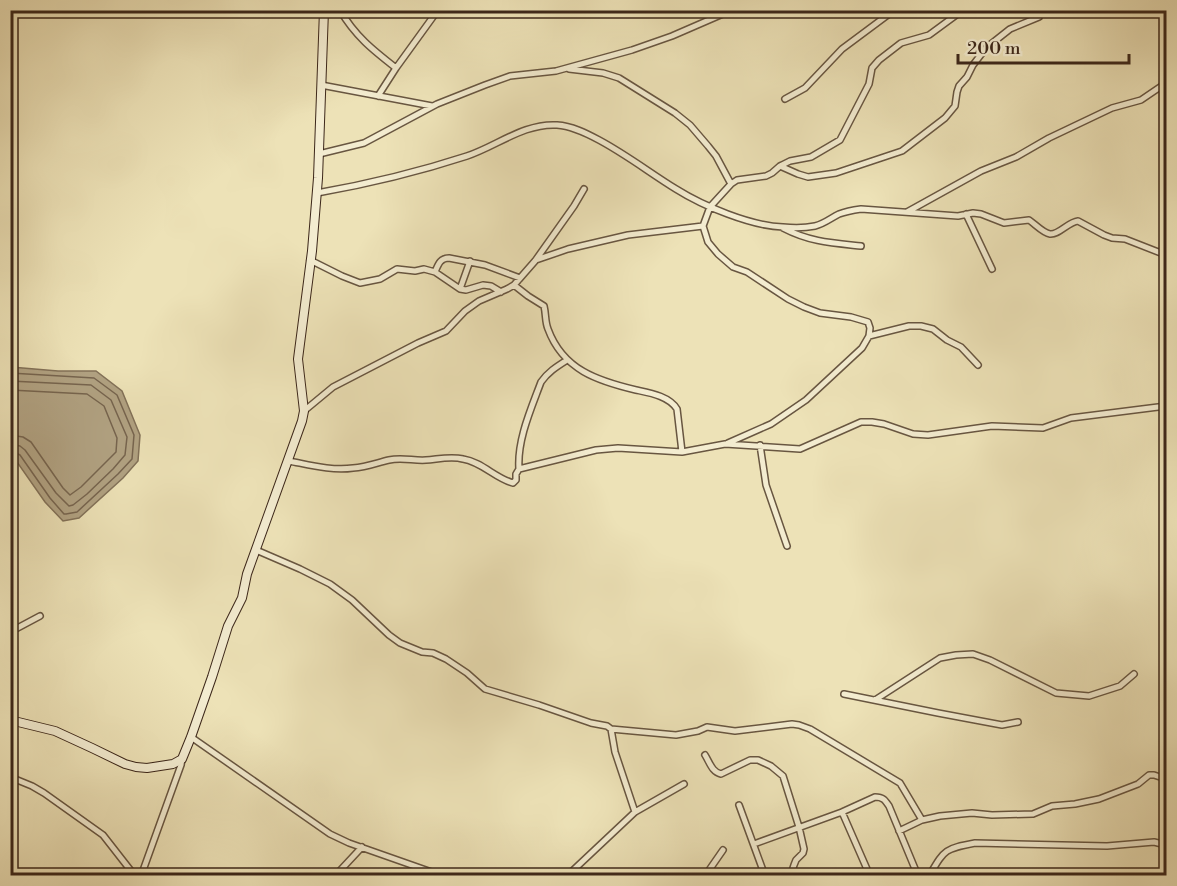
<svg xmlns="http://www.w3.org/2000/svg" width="1177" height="886" font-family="'Libre Bodoni',serif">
<rect width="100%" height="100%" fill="#ede2b7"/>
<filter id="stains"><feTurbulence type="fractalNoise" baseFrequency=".00333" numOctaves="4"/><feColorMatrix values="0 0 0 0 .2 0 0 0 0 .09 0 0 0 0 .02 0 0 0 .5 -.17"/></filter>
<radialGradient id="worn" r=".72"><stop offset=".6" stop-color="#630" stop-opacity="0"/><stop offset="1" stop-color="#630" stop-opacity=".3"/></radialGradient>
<path fill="#b1a282" stroke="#827158" stroke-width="1.5" d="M 11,367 L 58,371 L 96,371 L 122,391 L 140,435 L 138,461 L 123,478 L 79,518 L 63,521 L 45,502 L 15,459 L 11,457 Z"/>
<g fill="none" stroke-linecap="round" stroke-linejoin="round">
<path stroke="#76644e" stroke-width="1.5" d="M 10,373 L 94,378 L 117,395 L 134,435 L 132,459 L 118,474 L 77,512 L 66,514 L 64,514 L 50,498 L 20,455 L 16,453 L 10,452
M 10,381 L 91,385 L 111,400 L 127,437 L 125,455 L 113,469 L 87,494 L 73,505 L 69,506 L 56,493 L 25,450 L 20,446 L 10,444
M 10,390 L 87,394 L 104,406 L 117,438 L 116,452 L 81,487 L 70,495 L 63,488 L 31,442 L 23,437 L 10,435"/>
<g stroke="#685641" stroke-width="8">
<path id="street" d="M 340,10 C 355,36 373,50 396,68
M 569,69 L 603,73 L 619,78 L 675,113 L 690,125 L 708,146 L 716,156 L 731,184
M 321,85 L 432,106
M 378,96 L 396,68 L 438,10
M 785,99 L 805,88 L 842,49 L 889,14 L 892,10
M 319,154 L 364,143 L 437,104 L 485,85 L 510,76 L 556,71 L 632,50 L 672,36 L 732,10
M 780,166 L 798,174 L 808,177 L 836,173 L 902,151 L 945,118 L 955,106 L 957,92 L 959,86 L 967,77 L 973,65 L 986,48 L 1010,29 L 1039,17
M 317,193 C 368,184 418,172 467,156 C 497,146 524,123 557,125 C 572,126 586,133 599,140 C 627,155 650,173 676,189 C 703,206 751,226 783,227 C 793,228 805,228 815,226 C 824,224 831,218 839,214 C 847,211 854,210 861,209 L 958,216 L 973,213 L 981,214 L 1004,223 L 1029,220 C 1035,224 1043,233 1050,234 C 1059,235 1068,222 1078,221 L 1104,235 L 1112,238 L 1125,239 L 1166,255
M 907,212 L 981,171 L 1016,157 L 1049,138 L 1112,108 L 1141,100 L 1166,83
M 966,214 L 992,269
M 783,228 C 810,242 832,243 861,246
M 310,260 L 342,276 L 360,283 L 380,279 L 397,269 L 415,271 L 424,269 L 435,272 L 460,289 L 466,290 L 483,285 L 491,286 L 501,292
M 536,260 L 568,249 L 628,235 L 703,226
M 435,272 C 438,265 440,258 449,258 L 485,265 L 520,278
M 514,285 L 528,296 L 544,306 C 546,314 545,322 548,329 C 563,370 598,381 636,390 C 650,393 669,396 677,409 L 682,452
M 460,289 L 470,261
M 869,336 L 909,326 L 921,326 L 933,329 L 947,340 L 961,347 L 978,365
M 304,411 L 333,387 L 418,343 L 446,331 L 465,311 L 479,301 L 507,289 L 514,285 L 535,261 L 574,206 L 584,189
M 728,443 L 771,424 L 806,400 L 862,348 L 869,336 L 870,328 L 868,322 L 851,317 L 820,313 L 804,307 L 788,299 L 747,272 L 733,267 L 718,254 L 708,242 L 703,226 L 710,207 L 731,184 L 737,180 L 766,176 L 772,173 L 780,166 L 790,161 L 811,157 L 840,140 L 869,84 L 872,68 L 879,60 L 901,43 L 929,35 L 963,10
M 760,445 L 766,485 L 787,546
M 289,461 C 310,465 332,471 353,468 C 367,467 376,463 389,460 C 402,457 414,461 426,460 C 439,459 451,456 463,459 C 482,462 495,478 513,483 L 516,480 L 516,474 L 519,469 L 596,450 L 618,448 L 682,452 L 725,444 L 800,449 L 861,422 L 872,422 L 884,424 L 913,434 L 928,435 L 992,426 L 1043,428 L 1071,418 L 1166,406
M 519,469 C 517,440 531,409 541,382 C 548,372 556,367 567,360
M 256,550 L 300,569 L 330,584 L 352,600 L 389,635 L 400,643 L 422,652 L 433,653 L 446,659 L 467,673 L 485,689 L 539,705 L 591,723 L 607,726 L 611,729 L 676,735 L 698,731 L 707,727 L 735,731 L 792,724 L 799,725 L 810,729 L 900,783 L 922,820
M 10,632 L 40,616
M 844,694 L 938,713 L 1002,725 L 1018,722
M 875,700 L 940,658 L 956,655 L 973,654 L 990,660 L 1056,693 L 1089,696 L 1120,686 L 1134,674
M 611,729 L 615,752 L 635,812
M 191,737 L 330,834 L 349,843 L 443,876
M 705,755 C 710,763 712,772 721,774 L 750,760 L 758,760 L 771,766 L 783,776 L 799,827 L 804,849 L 803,853 L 796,860 L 794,865 L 792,871 L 794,876
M 10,777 L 32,786 L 44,793 L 103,835 L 135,876
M 739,805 L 765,876
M 842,812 L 870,876
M 899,831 L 922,820 L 940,816 L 972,813 L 992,815 L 1033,814 L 1052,806 L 1075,804 L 1099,799 L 1138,784 L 1149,775 L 1154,775 L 1166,779
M 754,844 L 842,812 L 875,797 C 883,797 885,800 889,806 L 918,876
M 141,876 L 181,765 L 182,759
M 335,876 L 362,847
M 567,876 L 635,812 L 684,784
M 705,876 L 723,850
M 777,876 L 792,871
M 929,876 C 945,849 944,849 975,843 L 1107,846 L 1154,842 L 1166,845
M 961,876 L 963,873"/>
</g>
<g stroke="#3c271a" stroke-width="10">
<path id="secondary" d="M 10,720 L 55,731 L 92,748 L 125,764 L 136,767 L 147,768 L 173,764 L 182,759 L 191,737 L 212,677 L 228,626 L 242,598 L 247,574 L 302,421 L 304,411 L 298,359 L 312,251 L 318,178 L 324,10"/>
</g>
<use href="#street" stroke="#f3ecd0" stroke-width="5"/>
<use href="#secondary" stroke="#f3ecd0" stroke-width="8"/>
</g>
<rect width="1177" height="886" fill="none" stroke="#ede2b7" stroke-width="36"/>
<rect x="12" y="12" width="1153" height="862" fill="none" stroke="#3c271a" stroke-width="3"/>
<rect x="18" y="18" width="1141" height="850" fill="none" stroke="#3c271a" stroke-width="1.5"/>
<path d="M958 54v9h171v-9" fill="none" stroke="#3c271a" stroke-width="3"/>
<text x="967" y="54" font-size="18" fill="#3c271a" stroke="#f3ecd0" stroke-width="4.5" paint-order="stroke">200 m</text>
<rect width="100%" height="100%" filter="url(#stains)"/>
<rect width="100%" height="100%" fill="url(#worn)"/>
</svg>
